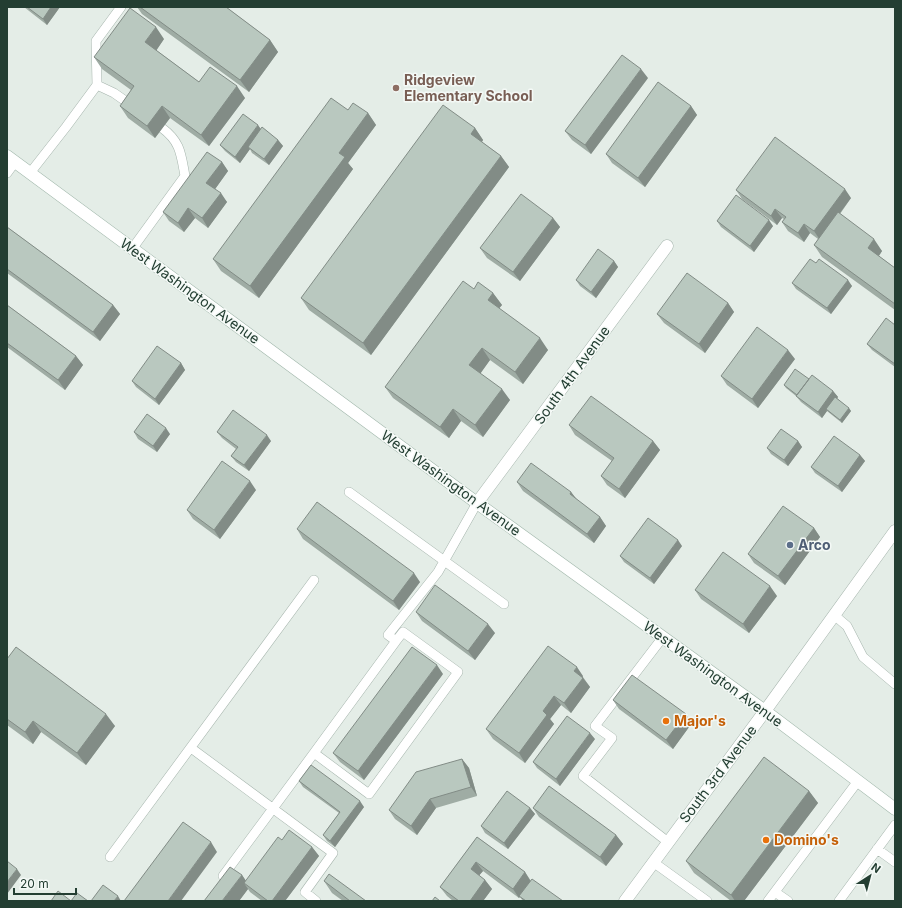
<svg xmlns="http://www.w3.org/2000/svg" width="902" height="908" font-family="Inter,sans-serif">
<rect width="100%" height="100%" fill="#e4ede7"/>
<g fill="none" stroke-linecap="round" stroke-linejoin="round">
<g stroke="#a6b5ad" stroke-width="10">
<path id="service" d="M 97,85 L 96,41 L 121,7
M 7,173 L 15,162
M 30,173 L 66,127 L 97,85 L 114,93 L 134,107
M 132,249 L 185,176 C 181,155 181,142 162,128
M 349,492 L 504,604
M 834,615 L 847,626 L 863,657 L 895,684
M 663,637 L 595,726 L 612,738 L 583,776 L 668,842
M 396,641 L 403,632 L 458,672 L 369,794 L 314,753 L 396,641 L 388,635 L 438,572 L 477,503
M 191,748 L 333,853 L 305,892 L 316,901
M 877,849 L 895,862
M 110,857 L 314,580
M 653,862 L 707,901
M 223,876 L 314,753
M 775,892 L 788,901
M 768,901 L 858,781
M 839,901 L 895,825"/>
</g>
<g stroke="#a6b5ad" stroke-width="13">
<path id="minor" d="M 477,503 L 667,246"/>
</g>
<g stroke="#a6b5ad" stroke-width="13">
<path id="tertiary" d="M 625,901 L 765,711 L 895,531"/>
</g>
<g stroke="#a2b8ac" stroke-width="13">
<path id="secondary" d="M 7,156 L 477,503 L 765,711 L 895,809"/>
</g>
<use href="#service" stroke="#fff" stroke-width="9"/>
<use href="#minor" stroke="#fff" stroke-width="12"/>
<use href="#tertiary" stroke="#fff" stroke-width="12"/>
<use href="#secondary" stroke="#fff" stroke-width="12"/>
</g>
<path fill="#9faca4" d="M 24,7 L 60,7 L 47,25 Z
M 137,7 L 226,7 L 270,40 L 278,52 L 249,92 L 142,14 Z
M 164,39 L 156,50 L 199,82 L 245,98 L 209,146 L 170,118 L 155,138 L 128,118 L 120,106 L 131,90 L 102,69 L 94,57 Z
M 648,78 L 591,154 L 572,140 L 565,131 Z
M 691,106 L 697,115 L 645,187 L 612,163 L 606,154 Z
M 348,110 L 368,113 L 376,125 L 348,163 L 353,169 L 259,298 L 221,271 L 213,259 Z
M 475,128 L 483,140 L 482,142 L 501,156 L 509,167 L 371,355 L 309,310 L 301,298 Z
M 261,129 L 278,140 L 283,146 L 269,165 L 252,153 L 250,149 L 240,163 L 225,151 L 220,145 Z
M 222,162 L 228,171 L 215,189 L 227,202 L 208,228 L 195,218 L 184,232 L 169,221 L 163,212 Z
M 736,190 L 851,198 L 840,214 L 882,251 L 879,256 L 895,268 L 895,310 L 822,257 L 814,245 L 818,239 L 810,233 L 804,242 L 788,231 L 782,222 L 784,219 L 782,218 L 777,225 L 742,199 Z
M 553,218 L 560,227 L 520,281 L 487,258 L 480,248 Z
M 717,221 L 773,226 L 754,252 L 721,227 Z
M 7,227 L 113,305 L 120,314 L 100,341 L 7,273 Z
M 614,261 L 618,267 L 596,298 L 580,286 L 576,280 Z
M 816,263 L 852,286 L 831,314 L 796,289 L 792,283 Z
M 474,289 L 493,293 L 502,305 L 499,308 L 548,350 L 523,384 L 490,360 L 480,373 L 510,400 L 483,437 L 461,421 L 449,438 L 393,398 L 385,387 Z
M 728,303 L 734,312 L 705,353 L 664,323 L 657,314 Z
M 7,305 L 76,356 L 83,365 L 65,390 L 7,347 Z
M 895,325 L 895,367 L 872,350 L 867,344 Z
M 795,359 L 758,408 L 727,385 L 721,376 Z
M 181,363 L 185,370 L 159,405 L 136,387 L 132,381 Z
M 809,379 L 833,391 L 838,397 L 837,398 L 851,411 L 842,423 L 827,411 L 822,418 L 801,402 L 796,396 L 786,388 L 784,385 Z
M 569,425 L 653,441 L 660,450 L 625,498 L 607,485 L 601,476 L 612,461 L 575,435 Z
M 134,432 L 170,434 L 157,452 L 138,439 Z
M 217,432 L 271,441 L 249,471 L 236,462 L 231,456 L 236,449 L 222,438 Z
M 798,441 L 802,447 L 788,466 L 771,454 L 767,448 Z
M 860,455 L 865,461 L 842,492 L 815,473 L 811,467 Z
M 517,482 L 571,492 L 577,500 L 600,517 L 606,526 L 594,543 L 523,491 Z
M 256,490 L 220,539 L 193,519 L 187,510 Z
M 814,528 L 820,537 L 785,585 L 754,563 L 748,554 Z
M 297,529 L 420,582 L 399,610 L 303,539 Z
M 682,546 L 654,584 L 624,562 L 620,556 Z
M 695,590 L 777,596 L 749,633 L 701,599 Z
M 416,612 L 495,633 L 475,660 L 422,621 Z
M 7,659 L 115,726 L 86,765 L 41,732 L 33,744 L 7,725 Z
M 443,674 L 364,780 L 340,762 L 333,753 Z
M 583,676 L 583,677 L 590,687 L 571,713 L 561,705 L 550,719 L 554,724 L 525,763 L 493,739 L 486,729 Z
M 613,700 L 692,723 L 673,749 L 619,709 Z
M 595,739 L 560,786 L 537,768 L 533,762 Z
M 462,759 L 469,768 L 477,796 L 436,808 L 417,835 L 395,819 L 389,810 Z
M 299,781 L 364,807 L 335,847 L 327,841 L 323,835 L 339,813 L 303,787 Z
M 809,791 L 818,803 L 744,901 L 731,901 L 694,873 L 686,861 Z
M 530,808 L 535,814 L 508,849 L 485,833 L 481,826 Z
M 533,808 L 616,835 L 623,844 L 606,866 L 539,817 Z
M 477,837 L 525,872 L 531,881 L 563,901 L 523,901 L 520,897 L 519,898 L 483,871 L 479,875 L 485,880 L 492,889 L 483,901 L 453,901 L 447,896 L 440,887 Z
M 282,840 L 312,847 L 319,856 L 285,901 L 262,901 L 250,892 L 248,889 L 239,901 L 242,875 L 246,881 Z
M 324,881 L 366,901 L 343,901 L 332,893 Z"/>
<path fill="#828c86" d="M 51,7 L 60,7 L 47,25 L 43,19 Z
M 156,27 L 164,39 L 154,54 L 145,42 Z
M 270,40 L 278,52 L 249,92 L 240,80 Z
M 641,69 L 648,78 L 591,154 L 585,145 Z
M 237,86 L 245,98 L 209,146 L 201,135 Z
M 162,106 L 170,118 L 155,138 L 147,126 Z
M 691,106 L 697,115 L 645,187 L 638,178 Z
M 368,113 L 376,125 L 348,163 L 353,169 L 259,298 L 250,286 L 339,153 Z
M 258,125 L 263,132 L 248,147 L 250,149 L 240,163 L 235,157 Z
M 475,128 L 483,140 L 479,146 L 471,134 Z
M 278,140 L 283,146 L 269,165 L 264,159 Z
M 501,156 L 509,167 L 371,355 L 363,343 Z
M 222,162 L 228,171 L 213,192 L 206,183 Z
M 845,189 L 851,198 L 820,240 L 814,231 Z
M 221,193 L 227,202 L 208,228 L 202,218 Z
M 188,208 L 195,218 L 184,232 L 178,223 Z
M 775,209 L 782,218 L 777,225 L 771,216 Z
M 553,218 L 560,227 L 520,281 L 513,272 Z
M 769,220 L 773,226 L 754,252 L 750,246 Z
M 804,224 L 810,233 L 804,242 L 798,233 Z
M 874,239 L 882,251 L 876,260 L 868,248 Z
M 614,261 L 618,267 L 596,298 L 591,292 Z
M 848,280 L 852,286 L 831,314 L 827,308 Z
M 493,293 L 502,305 L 496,312 L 488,300 Z
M 728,303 L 734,312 L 705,353 L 699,344 Z
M 113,305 L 120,314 L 100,341 L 93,332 Z
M 540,338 L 548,350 L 523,384 L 515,372 Z
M 482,348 L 490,360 L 478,377 L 469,365 Z
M 788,350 L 795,359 L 758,408 L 752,399 Z
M 76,356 L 83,365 L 65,390 L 58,380 Z
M 181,363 L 185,370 L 159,405 L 155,399 Z
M 502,389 L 510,400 L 483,437 L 475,425 Z
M 833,391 L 838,397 L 828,411 L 826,409 L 827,411 L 822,418 L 818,412 Z
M 849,408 L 851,411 L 842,423 L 840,420 Z
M 453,409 L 461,421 L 449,438 L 440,427 Z
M 166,428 L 170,434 L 157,452 L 153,446 Z
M 267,435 L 271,441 L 249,471 L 244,465 Z
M 653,441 L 660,450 L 625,498 L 619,489 Z
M 798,441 L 802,447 L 788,466 L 784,460 Z
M 860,455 L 865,461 L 842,492 L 838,486 Z
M 250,481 L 256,490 L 220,539 L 214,530 Z
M 571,492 L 578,501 L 570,494 Z
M 600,517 L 606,526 L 594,543 L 587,534 Z
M 814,528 L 820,537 L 785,585 L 778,576 Z
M 678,540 L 682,546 L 654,584 L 650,578 Z
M 414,573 L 420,582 L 399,610 L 393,601 Z
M 770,586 L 777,596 L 749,633 L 743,624 Z
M 488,624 L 495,633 L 475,660 L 468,651 Z
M 437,665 L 443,674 L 364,780 L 358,771 Z
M 577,667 L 583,676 L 581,680 L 574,671 Z
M 583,678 L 590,687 L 571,713 L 564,703 Z
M 554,696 L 561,705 L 550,719 L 554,724 L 525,763 L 519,753 L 543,711 Z
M 106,714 L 115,726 L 86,765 L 77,753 Z
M 686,714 L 692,723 L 673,749 L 666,740 Z
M 33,721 L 41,732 L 33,744 L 25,732 Z
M 590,733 L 595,739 L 560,786 L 556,779 Z
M 462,759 L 469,768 L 477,796 L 471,787 Z
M 809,791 L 818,803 L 744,901 L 735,901 L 731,895 Z
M 430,799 L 436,808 L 417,835 L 411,826 Z
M 360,801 L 364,807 L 335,847 L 330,841 Z
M 530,808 L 535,814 L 508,849 L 504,843 Z
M 616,835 L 623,844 L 606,866 L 600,857 Z
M 211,842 L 217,852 L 181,901 L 168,901 Z
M 312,847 L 319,856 L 285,901 L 272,901 Z
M 476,862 L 483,871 L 477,878 L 471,869 Z
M 17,869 L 21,875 L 7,894 L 7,882 Z
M 525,872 L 531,882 L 519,898 L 513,889 Z
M 242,875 L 250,887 L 244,883 L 248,889 L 239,901 L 222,901 Z
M 485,880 L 492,889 L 483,901 L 470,901 Z
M 118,896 L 121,901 L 114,901 Z"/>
<path fill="#b9c8bf" stroke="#828c86" d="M 27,7 L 51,7 L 43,19 Z
M 140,7 L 226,7 L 270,40 L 240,80 Z
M 130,8 L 156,27 L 145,42 L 199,82 L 210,67 L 237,86 L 201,135 L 162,106 L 147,126 L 120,106 L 134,86 L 94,57 Z
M 622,55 L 641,69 L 585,145 L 565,131 Z
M 658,82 L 691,106 L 638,178 L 606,154 Z
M 331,98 L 348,110 L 353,103 L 368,113 L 339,153 L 345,157 L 250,286 L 213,259 Z
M 443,105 L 475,128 L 471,134 L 501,156 L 363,343 L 301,298 Z
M 243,114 L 258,125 L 235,157 L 220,145 Z
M 262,127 L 278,140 L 264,159 L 248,147 Z
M 775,137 L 845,189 L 814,231 L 804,224 L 798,233 L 782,222 L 786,217 L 775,209 L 771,216 L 736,190 Z
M 207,152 L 222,162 L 206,183 L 221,193 L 202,218 L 188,208 L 178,223 L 163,212 Z
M 521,194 L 553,218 L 513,272 L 480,248 Z
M 736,195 L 769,220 L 750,246 L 717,221 Z
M 838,212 L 874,239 L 868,248 L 895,268 L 895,304 L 814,245 Z
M 7,227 L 113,305 L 93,332 L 7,269 Z
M 598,249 L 614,261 L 591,292 L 576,280 Z
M 810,259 L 816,263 L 819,259 L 848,280 L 827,308 L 792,283 Z
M 687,273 L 728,303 L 699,344 L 657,314 Z
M 463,281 L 474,289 L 478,282 L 493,293 L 488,300 L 540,338 L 515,372 L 482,348 L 469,365 L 502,389 L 475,425 L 453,409 L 440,427 L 385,387 Z
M 7,305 L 76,356 L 58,380 L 7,343 Z
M 886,318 L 895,325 L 895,364 L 867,344 Z
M 757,327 L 788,350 L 752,399 L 721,376 Z
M 157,346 L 181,363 L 155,399 L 132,381 Z
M 795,369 L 809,379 L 797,395 L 784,385 Z
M 812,375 L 833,391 L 818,412 L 796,396 Z
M 591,396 L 653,441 L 619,489 L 601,476 L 614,458 L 569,425 Z
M 835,397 L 849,408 L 840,420 L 826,409 Z
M 233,410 L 267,435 L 244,465 L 231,456 L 238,447 L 217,432 Z
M 147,414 L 166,428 L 153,446 L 134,432 Z
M 781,429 L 798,441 L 784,460 L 767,448 Z
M 834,436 L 860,455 L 838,486 L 811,467 Z
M 222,461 L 250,481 L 214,530 L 187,510 Z
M 531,463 L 571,492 L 570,494 L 600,517 L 587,534 L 517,482 Z
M 317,502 L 414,573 L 393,601 L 297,529 Z
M 783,506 L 814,528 L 778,576 L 748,554 Z
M 648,518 L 678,540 L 650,578 L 620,556 Z
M 723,552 L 770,586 L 743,624 L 695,590 Z
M 435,585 L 488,624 L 468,651 L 416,612 Z
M 548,646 L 577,667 L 574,671 L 583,678 L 564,703 L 554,696 L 543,711 L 547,715 L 519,753 L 486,729 Z
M 16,647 L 106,714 L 77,753 L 33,721 L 25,732 L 7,719 L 7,659 Z
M 412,647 L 437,665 L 358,771 L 333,753 Z
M 632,675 L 686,714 L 666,740 L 613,700 Z
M 567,716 L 590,733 L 556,779 L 533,762 Z
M 764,757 L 809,791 L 731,895 L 686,861 Z
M 462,759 L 471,787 L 430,799 L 411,826 L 389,810 L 416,772 Z
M 311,765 L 360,801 L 330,841 L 323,835 L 340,812 L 299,781 Z
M 549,786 L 616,835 L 600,857 L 533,808 Z
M 507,791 L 530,808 L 504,843 L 481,826 Z
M 183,822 L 211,842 L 168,901 L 124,901 Z
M 289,830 L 312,847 L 272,901 L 268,901 L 244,883 L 278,837 L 282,840 Z
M 477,837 L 525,872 L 513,889 L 476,862 L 471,869 L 485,880 L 470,901 L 459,901 L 440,887 Z
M 7,861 L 17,869 L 7,882 Z
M 230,867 L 242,875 L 222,901 L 204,901 Z
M 329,874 L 366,901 L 350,901 L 324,881 Z
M 532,879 L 563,901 L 526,901 L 519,896 Z
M 103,885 L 118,896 L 114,901 L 91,901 Z
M 58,891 L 71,901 L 77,893 L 88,901 L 51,901 Z
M 435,897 L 440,901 L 432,901 Z"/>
<circle fill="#8d6e63" stroke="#f4f9f6" stroke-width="1.5" cx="396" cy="88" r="4"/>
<circle fill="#5c6f8a" stroke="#f4f9f6" stroke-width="1.5" cx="790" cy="545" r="4"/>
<g fill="#e8710a" stroke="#f4f9f6" stroke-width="1.5">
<circle cx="666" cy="721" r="4"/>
<circle cx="766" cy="840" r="4"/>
</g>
<g text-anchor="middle" stroke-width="3" stroke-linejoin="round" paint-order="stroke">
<g font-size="14" font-weight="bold" fill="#785e54" stroke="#f4f9f6" text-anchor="start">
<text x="404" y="85">Ridgeview<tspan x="404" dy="16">Elementary School</tspan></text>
</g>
<g font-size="14" fill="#233e32" stroke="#f4f9f6">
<text transform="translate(190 291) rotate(36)" y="5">West Washington Avenue</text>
<text transform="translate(572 375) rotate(-54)" y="5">South 4th Avenue</text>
<text transform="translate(451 483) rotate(36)" y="5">West Washington Avenue</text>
<text transform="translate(713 674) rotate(36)" y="5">West Washington Avenue</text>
<text transform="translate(718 774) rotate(-53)" y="5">South 3rd Avenue</text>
</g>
<g font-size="14" font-weight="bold" fill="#4e5e75" stroke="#f4f9f6" text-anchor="start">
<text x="798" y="550">Arco</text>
</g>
<g font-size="14" font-weight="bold" fill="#c56008" stroke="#f4f9f6" text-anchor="start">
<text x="674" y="726">Major's</text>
<text x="774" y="845">Domino's</text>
</g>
</g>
<rect width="902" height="908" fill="none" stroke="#233e32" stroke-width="16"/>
<g transform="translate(870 876) rotate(36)" stroke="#f4f9f6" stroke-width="3" paint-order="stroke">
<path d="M0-3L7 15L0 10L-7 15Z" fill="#233e32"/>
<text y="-6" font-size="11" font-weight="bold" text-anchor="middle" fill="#233e32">N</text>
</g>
<path d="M14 888v6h62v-6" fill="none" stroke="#233e32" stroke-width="2"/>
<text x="20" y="888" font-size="12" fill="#233e32" stroke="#f4f9f6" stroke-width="3" paint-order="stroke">20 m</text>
</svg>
